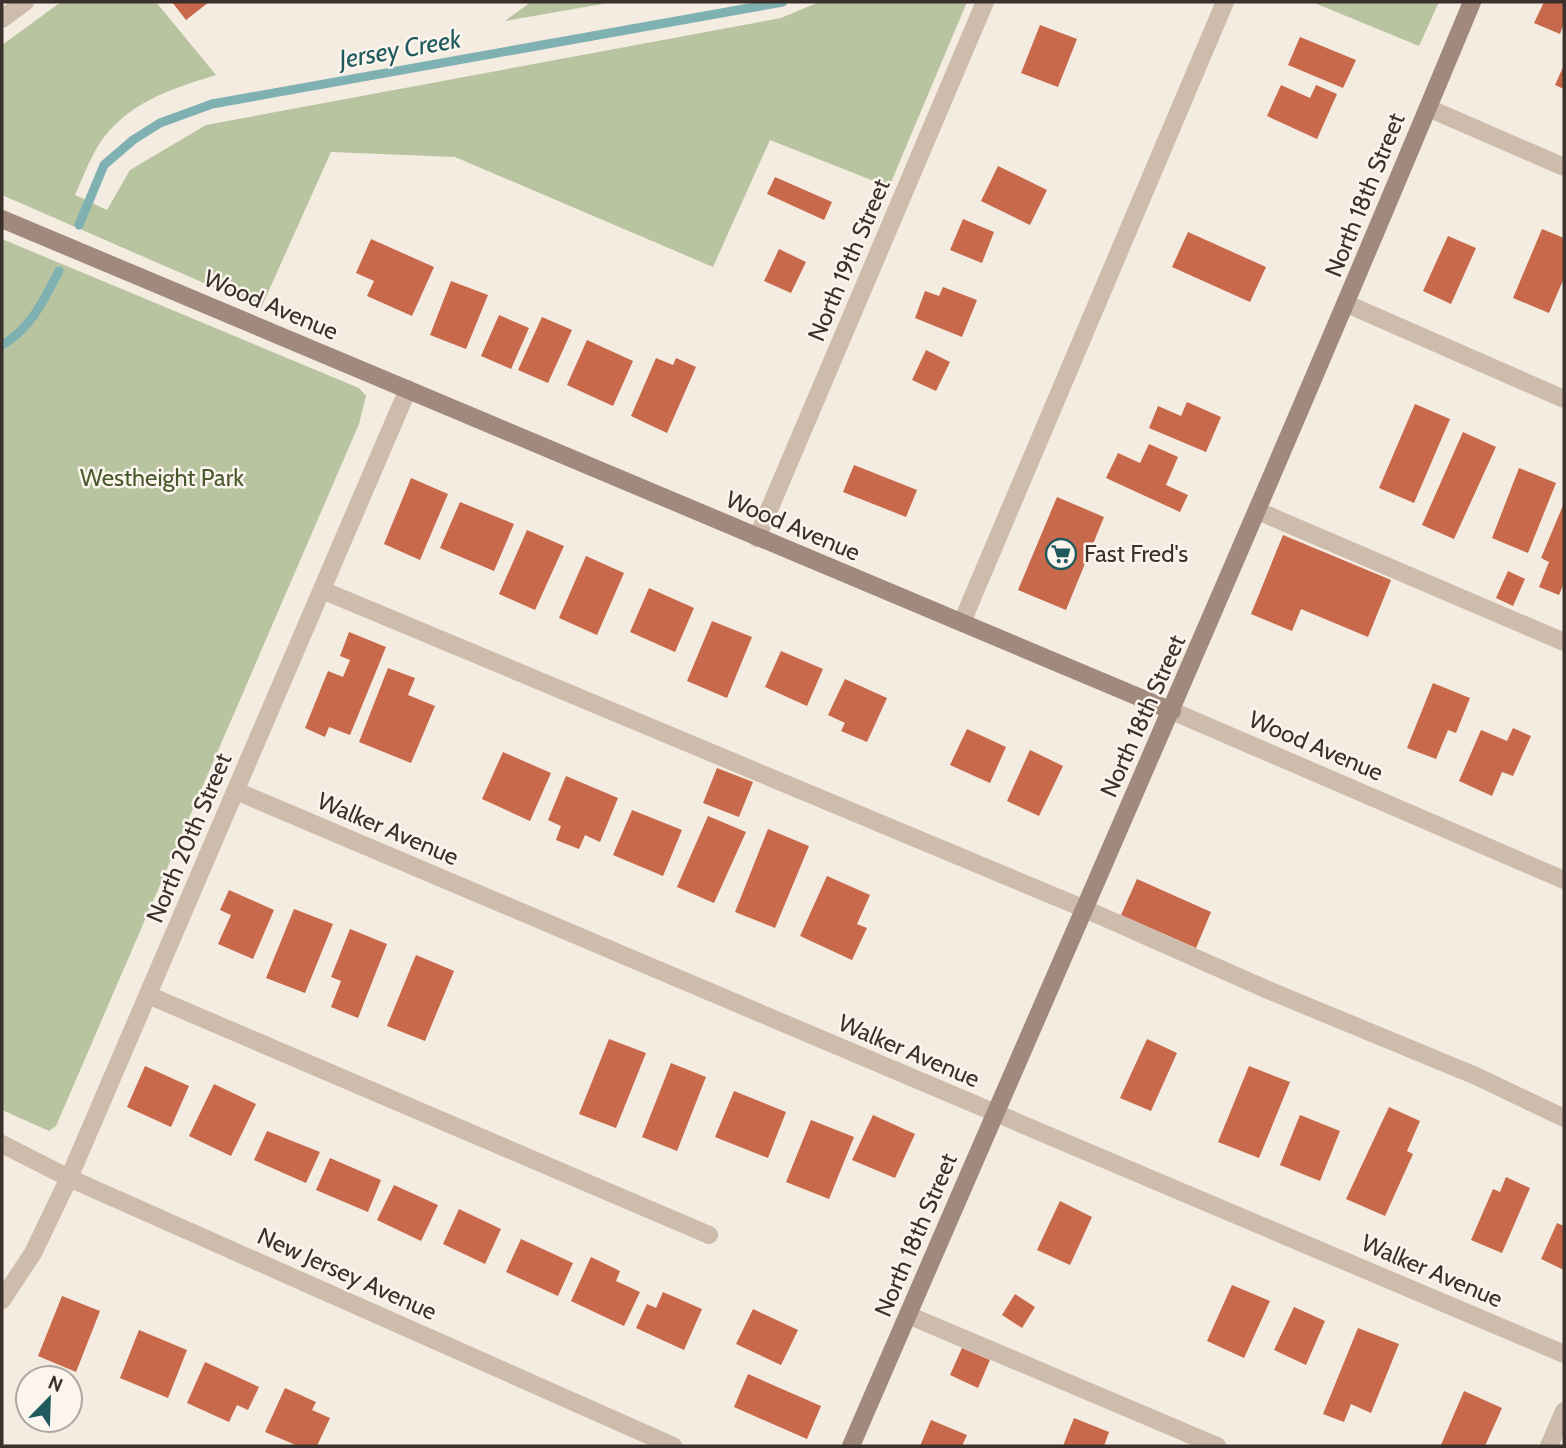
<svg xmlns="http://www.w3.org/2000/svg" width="1566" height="1448" font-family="Cabin,sans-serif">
<rect width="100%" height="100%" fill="#f4ebe1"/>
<path fill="#b8c4a0" d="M 61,2 L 156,2 L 216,75 C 171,89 125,103 98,146 C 89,161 82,179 75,195 L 107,210 L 130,170 L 206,125 L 781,18 L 819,2 L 967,2 L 889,187 L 770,140 L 713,267 L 455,157 L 331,152 L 261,308 L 2,195 L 2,45 Z
M 531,2 L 614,2 L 505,21 Z
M 1312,2 L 1439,2 L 1419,46 Z
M 2,239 L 359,388 L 366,396 L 359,424 L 56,1126 L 49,1131 L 2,1110 Z"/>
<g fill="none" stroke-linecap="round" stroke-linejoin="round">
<path stroke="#7fb0b2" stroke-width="9" d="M 79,225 L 104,165 L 133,140 L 160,123 L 212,104 L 783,2
M 2,345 C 31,329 44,299 59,271"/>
</g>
<path fill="#c8694b" d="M 172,2 L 209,2 L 186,20 Z
M 1544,2 L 1564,2 L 1564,23 L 1560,34 L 1534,23 Z
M 1040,25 L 1077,39 L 1058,87 L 1021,73 Z
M 1300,37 L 1356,60 L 1343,88 L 1288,65 Z
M 1564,65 L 1564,89 L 1555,85 Z
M 1281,85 L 1310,98 L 1316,85 L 1337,94 L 1317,139 L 1267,116 Z
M 998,166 L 1047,190 L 1030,225 L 981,201 Z
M 775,177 L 832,202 L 824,220 L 767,194 Z
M 963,219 L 994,232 L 982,263 L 950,250 Z
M 1542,229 L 1564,238 L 1564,278 L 1549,313 L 1513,298 Z
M 1188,232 L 1266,267 L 1250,302 L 1172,267 Z
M 1448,236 L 1476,248 L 1451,304 L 1423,291 Z
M 371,239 L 434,267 L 412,316 L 367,296 L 374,281 L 356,273 Z
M 779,249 L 806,262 L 791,293 L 764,281 Z
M 451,281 L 488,295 L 466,349 L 430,335 Z
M 943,287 L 977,300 L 962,337 L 915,318 L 925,291 L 939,296 Z
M 499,315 L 529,328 L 511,369 L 481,356 Z
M 542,317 L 572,330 L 548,383 L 518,370 Z
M 587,340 L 633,361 L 613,406 L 567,385 Z
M 926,350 L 950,362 L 936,391 L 912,380 Z
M 656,358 L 673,365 L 676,358 L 696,367 L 667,433 L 631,416 Z
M 1187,402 L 1221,417 L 1206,452 L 1149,428 L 1158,406 L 1181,416 Z
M 1415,404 L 1450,419 L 1414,503 L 1379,488 Z
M 1463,432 L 1496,447 L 1454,539 L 1422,525 Z
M 1149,444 L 1178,457 L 1166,485 L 1188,495 L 1180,512 L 1106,478 L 1118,453 L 1140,463 Z
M 854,465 L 917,490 L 906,517 L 843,492 Z
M 1519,468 L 1556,483 L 1528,553 L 1492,538 Z
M 411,478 L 448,494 L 420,560 L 384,544 Z
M 1057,497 L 1104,517 L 1066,610 L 1018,590 Z
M 460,502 L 514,524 L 494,571 L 440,548 Z
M 1564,503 L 1564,583 L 1559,595 L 1539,587 L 1549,562 L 1541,558 Z
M 527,530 L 564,546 L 535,610 L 499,594 Z
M 1283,535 L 1391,580 L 1368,637 L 1301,609 L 1292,631 L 1251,614 Z
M 586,556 L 624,573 L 597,635 L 559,618 Z
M 1508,571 L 1525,579 L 1513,606 L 1496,598 Z
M 649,588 L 694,608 L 675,652 L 630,632 Z
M 712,621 L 752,637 L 727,698 L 687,681 Z
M 349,632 L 386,647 L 350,735 L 329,727 L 325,737 L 305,728 L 328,671 L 343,677 L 350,660 L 340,656 Z
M 781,651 L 823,669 L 807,706 L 765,687 Z
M 388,668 L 415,678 L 408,695 L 435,706 L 411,763 L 359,742 Z
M 845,679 L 887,698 L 867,742 L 841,731 L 845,723 L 828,715 Z
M 1433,683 L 1470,698 L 1456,733 L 1448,730 L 1436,759 L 1407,748 Z
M 1513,728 L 1531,736 L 1513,776 L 1502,772 L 1492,796 L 1459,781 L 1481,730 L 1507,741 Z
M 967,729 L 1006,747 L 990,783 L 950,765 Z
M 1030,750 L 1063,766 L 1039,816 L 1007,801 Z
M 503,752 L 551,773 L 530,821 L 482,799 Z
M 717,768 L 753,782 L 739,817 L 703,803 Z
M 566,776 L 618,798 L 600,842 L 585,835 L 579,849 L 556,840 L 561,826 L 548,820 Z
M 632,810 L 682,830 L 663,876 L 613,855 Z
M 708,816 L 746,832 L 714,903 L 677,887 Z
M 768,829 L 809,846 L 775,928 L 735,912 Z
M 827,876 L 870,895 L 857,924 L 867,928 L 852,960 L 800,936 Z
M 1137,879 L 1211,912 L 1196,948 L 1121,915 Z
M 229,890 L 274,910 L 253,959 L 218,944 L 231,915 L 220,910 Z
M 294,909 L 333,924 L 305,993 L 266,978 Z
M 350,929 L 387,944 L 358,1018 L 331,1007 L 341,981 L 331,977 Z
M 416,955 L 454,971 L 425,1041 L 387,1026 Z
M 609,1039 L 646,1053 L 616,1128 L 579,1114 Z
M 1147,1039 L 1177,1053 L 1151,1111 L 1120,1098 Z
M 671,1063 L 706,1077 L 677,1151 L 642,1137 Z
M 145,1066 L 189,1086 L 171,1127 L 127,1107 Z
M 1249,1066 L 1290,1082 L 1259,1158 L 1218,1142 Z
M 214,1084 L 256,1104 L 231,1156 L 189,1136 Z
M 734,1091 L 786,1112 L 768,1158 L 715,1137 Z
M 1389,1107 L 1420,1121 L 1407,1151 L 1413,1154 L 1385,1216 L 1346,1199 Z
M 873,1115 L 915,1134 L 895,1178 L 852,1160 Z
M 1300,1115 L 1340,1131 L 1320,1181 L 1280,1165 Z
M 811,1120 L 854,1137 L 829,1199 L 786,1182 Z
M 267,1131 L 320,1152 L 306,1183 L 254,1160 Z
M 330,1158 L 381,1180 L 368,1212 L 316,1190 Z
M 1506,1177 L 1530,1188 L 1502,1253 L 1471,1240 L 1493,1189 L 1500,1192 Z
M 394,1185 L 438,1205 L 421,1241 L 377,1220 Z
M 1060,1201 L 1092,1217 L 1070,1265 L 1037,1250 Z
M 459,1209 L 501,1229 L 485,1264 L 443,1244 Z
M 1557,1223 L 1564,1226 L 1564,1270 L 1541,1259 Z
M 521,1239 L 573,1263 L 558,1296 L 506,1272 Z
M 591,1257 L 620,1271 L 616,1281 L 640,1292 L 624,1326 L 571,1301 Z
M 1232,1285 L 1270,1301 L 1244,1358 L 1207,1341 Z
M 663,1292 L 702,1309 L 684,1350 L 636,1328 L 647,1304 L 656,1308 Z
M 1015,1294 L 1035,1307 L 1022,1328 L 1002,1315 Z
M 62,1296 L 100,1311 L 76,1372 L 38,1356 Z
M 1294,1307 L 1325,1321 L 1306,1365 L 1274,1350 Z
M 753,1309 L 798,1330 L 781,1365 L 736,1344 Z
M 1358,1328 L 1399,1344 L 1371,1413 L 1351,1404 L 1344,1422 L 1323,1414 Z
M 139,1330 L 187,1350 L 168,1398 L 120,1378 Z
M 962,1348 L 990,1360 L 978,1388 L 950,1375 Z
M 205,1362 L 259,1387 L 248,1410 L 237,1405 L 229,1422 L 187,1403 Z
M 748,1374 L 821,1406 L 807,1439 L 734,1407 Z
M 285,1388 L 316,1402 L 312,1410 L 330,1418 L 317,1446 L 298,1446 L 265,1432 Z
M 1464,1391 L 1502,1408 L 1485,1446 L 1441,1445 Z
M 1074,1418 L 1109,1432 L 1104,1446 L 1063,1446 Z
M 931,1420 L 967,1435 L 962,1446 L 920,1446 Z"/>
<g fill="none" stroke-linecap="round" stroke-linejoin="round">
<path stroke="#cdbbac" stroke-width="18" d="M 1428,108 L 1564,167
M 1258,511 L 1564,642
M 322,590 L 1085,909 L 1268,990 L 1476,1076 L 1564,1118
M 962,622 L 1225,2
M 148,995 L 709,1235
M 908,1315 L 1217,1446"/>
<path stroke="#cdbbac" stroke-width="18" d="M 2,19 L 25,2
M 1347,304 L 1564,399
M 757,538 L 985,2
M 1172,711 L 1564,880
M 236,791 L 1564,1354
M 2,1144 L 69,1178 L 673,1446
M 2,1300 L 33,1253 L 69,1178 L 408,389
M 1549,1446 L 1564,1411"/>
<path stroke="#a18a7d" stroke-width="18" d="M 2,219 L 1172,711
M 851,1446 C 1059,965 1271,486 1472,2"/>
</g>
<defs>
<g id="supermarket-ring" transform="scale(1.575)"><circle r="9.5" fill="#fbf5ee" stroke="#1f5a5e" stroke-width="1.5"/><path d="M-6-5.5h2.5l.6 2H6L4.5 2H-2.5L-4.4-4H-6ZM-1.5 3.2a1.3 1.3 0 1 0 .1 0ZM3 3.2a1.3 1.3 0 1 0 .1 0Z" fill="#1f5a5e"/></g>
</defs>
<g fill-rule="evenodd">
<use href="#supermarket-ring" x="1061" y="554"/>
</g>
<g text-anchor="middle" stroke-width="5" stroke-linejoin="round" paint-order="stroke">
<g font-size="24" fill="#3b302b" stroke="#fbf5ee">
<text transform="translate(1365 195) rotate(-68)" y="8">North 18th Street</text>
<text transform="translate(849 260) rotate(-67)" y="8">North 19th Street</text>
<text transform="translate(271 305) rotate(23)" y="8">Wood Avenue</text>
<text transform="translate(793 526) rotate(23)" y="8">Wood Avenue</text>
<text transform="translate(1143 716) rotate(-66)" y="8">North 18th Street</text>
<text transform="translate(1316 746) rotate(23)" y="8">Wood Avenue</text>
<text transform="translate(388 829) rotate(23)" y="8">Walker Avenue</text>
<text transform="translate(189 838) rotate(-67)" y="8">North 20th Street</text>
<text transform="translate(909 1051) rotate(23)" y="8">Walker Avenue</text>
<text transform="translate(916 1235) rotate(-67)" y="8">North 18th Street</text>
<text transform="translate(1432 1271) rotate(23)" y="8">Walker Avenue</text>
<text transform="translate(347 1274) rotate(24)" y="8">New Jersey Avenue</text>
</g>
<g font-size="24" fill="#4a5a2e" stroke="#fbf5ee">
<text x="162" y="486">Westheight Park</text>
</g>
<g font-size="24" fill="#3b302b" stroke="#fbf5ee" text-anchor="start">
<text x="1084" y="562">Fast Fred's</text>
</g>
<g font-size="26" font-style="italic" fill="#1f5a5e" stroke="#fbf5ee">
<text transform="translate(400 49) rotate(-10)" y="9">Jersey Creek</text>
</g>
</g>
<rect width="1566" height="1448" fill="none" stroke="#3b302b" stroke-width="7"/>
<g transform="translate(49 1399) rotate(23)"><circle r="33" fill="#fbf5ee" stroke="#aea6a0" stroke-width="2"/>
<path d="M0-5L12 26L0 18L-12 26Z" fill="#1f5a5e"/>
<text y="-10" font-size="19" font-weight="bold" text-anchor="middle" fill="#3b302b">N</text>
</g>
</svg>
